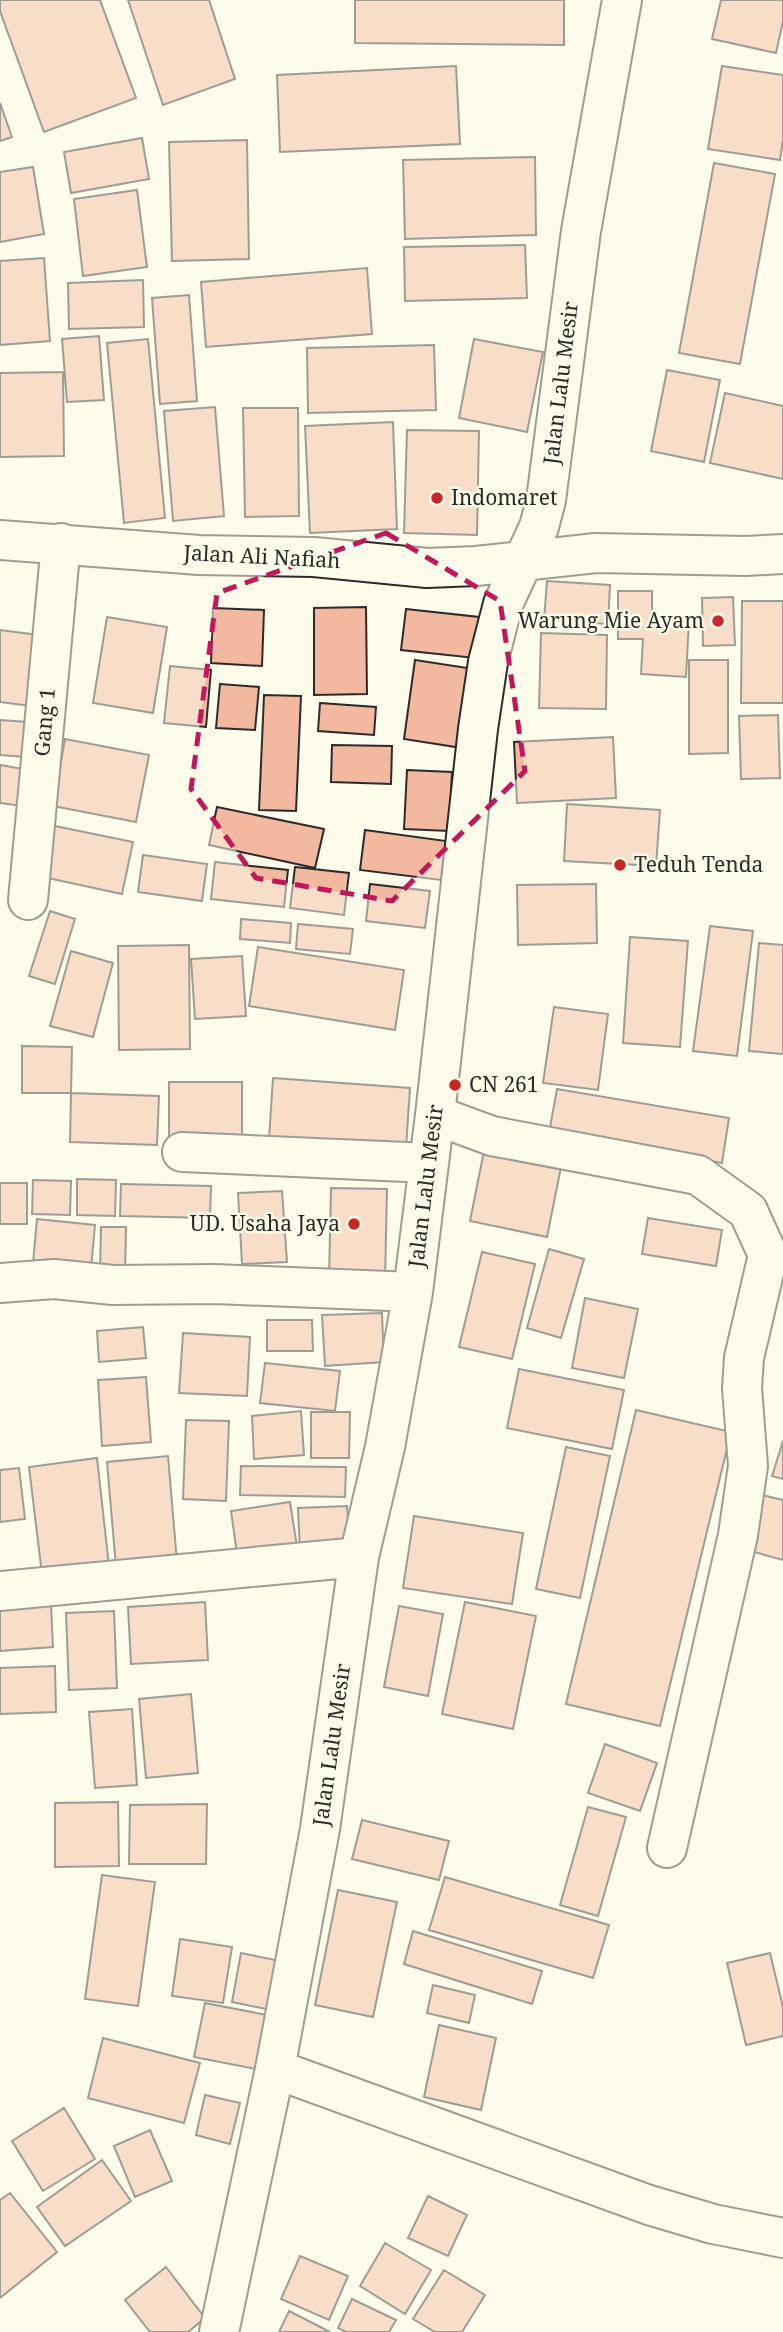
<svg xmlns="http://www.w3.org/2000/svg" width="783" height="2332" font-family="'Noto Serif',serif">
<rect width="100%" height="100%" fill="#fdfbea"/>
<path fill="#f2b8a0" stroke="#2b2b2b" stroke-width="2" d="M 0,0 L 100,0 L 136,98 L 44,132 L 0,11 Z
M 128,0 L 209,0 L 235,79 L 163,105 Z
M 355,0 L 564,0 L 564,45 L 355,43 Z
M 721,0 L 783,0 L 783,21 L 776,53 L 712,39 Z
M 456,66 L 460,144 L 280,152 L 277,75 Z
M 722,66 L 783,75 L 783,140 L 780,160 L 708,149 Z
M 0,103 L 12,137 L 0,141 Z
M 142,138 L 149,179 L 71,193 L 64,152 Z
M 247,140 L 249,259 L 172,261 L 169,142 Z
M 535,157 L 536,235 L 405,239 L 403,160 Z
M 714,163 L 775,174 L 740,364 L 679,353 Z
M 33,167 L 44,234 L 0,242 L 0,172 Z
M 137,190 L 147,267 L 83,276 L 74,199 Z
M 525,245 L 527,298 L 405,301 L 404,247 Z
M 44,258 L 50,341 L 0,345 L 0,261 Z
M 367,268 L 372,334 L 206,347 L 201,282 Z
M 143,280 L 144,327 L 69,329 L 68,283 Z
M 189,295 L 197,401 L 160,404 L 152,298 Z
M 99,336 L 104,400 L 67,402 L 62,339 Z
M 148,339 L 165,518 L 124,523 L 107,343 Z
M 474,339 L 543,352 L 527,432 L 459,418 Z
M 434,345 L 436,410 L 308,413 L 307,348 Z
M 667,370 L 720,380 L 704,462 L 651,451 Z
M 63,372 L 64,456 L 0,457 L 0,373 Z
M 725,393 L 783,406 L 783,479 L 710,463 Z
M 215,407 L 224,516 L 173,521 L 164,411 Z
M 243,408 L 298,408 L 299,516 L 245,517 Z
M 393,422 L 397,529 L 310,533 L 305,426 Z
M 407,430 L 479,431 L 477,535 L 404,533 Z
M 547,581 L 610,585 L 608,624 L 544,620 Z
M 618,591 L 652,591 L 652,620 L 689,621 L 686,677 L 641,674 L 643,639 L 618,639 Z
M 733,597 L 735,645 L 703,646 L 702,598 Z
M 742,601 L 783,601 L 783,703 L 741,703 Z
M 366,607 L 367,694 L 314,695 L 314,608 Z
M 213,608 L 264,610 L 262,666 L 211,663 Z
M 406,609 L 479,617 L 475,658 L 401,650 Z
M 107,617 L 167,627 L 153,713 L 93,703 Z
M 0,630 L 47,636 L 38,707 L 0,702 Z
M 541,633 L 607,635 L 606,709 L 539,708 Z
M 415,660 L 474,669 L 462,748 L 404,739 Z
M 689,660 L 728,660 L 728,753 L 689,754 Z
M 170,666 L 211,670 L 206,727 L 164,723 Z
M 220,684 L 259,687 L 255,730 L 216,728 Z
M 264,695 L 301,696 L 296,811 L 259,810 Z
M 320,703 L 376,707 L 374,735 L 318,731 Z
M 778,715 L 780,778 L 741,779 L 739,716 Z
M 0,720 L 41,723 L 38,758 L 0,755 Z
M 613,737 L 616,798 L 517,803 L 514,742 Z
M 65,739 L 149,755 L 136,822 L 53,806 Z
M 332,745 L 392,746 L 391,784 L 331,782 Z
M 0,765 L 35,771 L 30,807 L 0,803 Z
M 407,770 L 452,772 L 449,831 L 404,829 Z
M 567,804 L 660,810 L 656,866 L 564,861 Z
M 217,807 L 324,829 L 315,868 L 209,845 Z
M 55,826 L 133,842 L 122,894 L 43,877 Z
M 365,830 L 446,841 L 441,880 L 360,870 Z
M 143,855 L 207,864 L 202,901 L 138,892 Z
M 215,862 L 288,870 L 284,907 L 211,899 Z
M 295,867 L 349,873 L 344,915 L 290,908 Z
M 370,884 L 430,891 L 425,928 L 366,921 Z
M 596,884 L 597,943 L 518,945 L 517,885 Z
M 50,911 L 75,919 L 55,984 L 29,976 Z
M 241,919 L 291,923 L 290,943 L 240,939 Z
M 298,924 L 353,929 L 350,954 L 296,949 Z
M 710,926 L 753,931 L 737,1056 L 693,1051 Z
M 630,937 L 688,941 L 680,1047 L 623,1043 Z
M 759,943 L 783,945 L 783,1054 L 749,1051 Z
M 189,945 L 190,1049 L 119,1050 L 118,946 Z
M 258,947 L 404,970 L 395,1030 L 249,1006 Z
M 71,951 L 113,963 L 93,1037 L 50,1026 Z
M 242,956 L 246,1016 L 195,1019 L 191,959 Z
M 554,1007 L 608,1014 L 598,1090 L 543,1083 Z
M 22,1046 L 72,1047 L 71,1093 L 22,1093 Z
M 273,1078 L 410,1088 L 406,1148 L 269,1139 Z
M 169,1082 L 242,1082 L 242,1144 L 169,1144 Z
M 557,1089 L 729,1118 L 722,1163 L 549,1133 Z
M 71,1093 L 159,1096 L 157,1145 L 70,1142 Z
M 485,1146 L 562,1162 L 547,1237 L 470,1221 Z
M 77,1179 L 116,1180 L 115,1216 L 77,1215 Z
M 33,1180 L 71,1181 L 70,1215 L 32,1214 Z
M 0,1183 L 27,1183 L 27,1224 L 0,1224 Z
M 121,1184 L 211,1186 L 210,1218 L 120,1216 Z
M 331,1188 L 387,1189 L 385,1281 L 329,1280 Z
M 282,1191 L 287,1262 L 242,1264 L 238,1193 Z
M 648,1218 L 722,1230 L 716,1266 L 642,1254 Z
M 37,1219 L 95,1225 L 91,1269 L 33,1263 Z
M 101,1227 L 126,1227 L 125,1274 L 100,1273 Z
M 549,1249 L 584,1259 L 561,1338 L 527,1328 Z
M 482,1252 L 535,1264 L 512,1359 L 459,1347 Z
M 585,1298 L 638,1309 L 624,1378 L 572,1368 Z
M 382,1313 L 384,1362 L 325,1366 L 322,1315 Z
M 267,1320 L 312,1320 L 313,1351 L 267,1351 Z
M 143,1327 L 146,1358 L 99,1362 L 97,1331 Z
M 183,1333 L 250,1337 L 247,1396 L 179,1393 Z
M 265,1363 L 340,1371 L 335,1411 L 260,1403 Z
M 519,1369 L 624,1390 L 612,1449 L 507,1428 Z
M 146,1377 L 151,1442 L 102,1446 L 98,1380 Z
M 636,1410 L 731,1432 L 660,1726 L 566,1704 Z
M 301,1411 L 304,1455 L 254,1459 L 252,1416 Z
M 311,1412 L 350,1412 L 349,1458 L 311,1458 Z
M 186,1420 L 229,1421 L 226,1501 L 183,1499 Z
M 783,1441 L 783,1479 L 772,1476 Z
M 566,1447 L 610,1456 L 580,1598 L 536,1589 Z
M 168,1456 L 177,1562 L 116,1567 L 107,1462 Z
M 97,1458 L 110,1575 L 43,1583 L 29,1467 Z
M 241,1466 L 346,1467 L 345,1497 L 240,1495 Z
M 19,1468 L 25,1519 L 0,1522 L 0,1470 Z
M 762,1495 L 783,1500 L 783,1560 L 747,1550 Z
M 290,1502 L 299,1559 L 239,1568 L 231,1511 Z
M 347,1506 L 350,1548 L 300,1551 L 298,1508 Z
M 414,1516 L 523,1533 L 512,1604 L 403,1588 Z
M 205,1602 L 208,1660 L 131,1664 L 128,1607 Z
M 465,1602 L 536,1616 L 513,1729 L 442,1714 Z
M 51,1605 L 53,1647 L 0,1651 L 0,1609 Z
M 399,1606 L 443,1614 L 428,1696 L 384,1687 Z
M 114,1611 L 117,1688 L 69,1690 L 66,1613 Z
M 55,1666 L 56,1712 L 0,1714 L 0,1668 Z
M 191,1694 L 198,1773 L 146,1778 L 139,1699 Z
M 132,1709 L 137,1785 L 95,1788 L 89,1712 Z
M 605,1744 L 657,1763 L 640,1811 L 588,1793 Z
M 118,1802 L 119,1866 L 55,1867 L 55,1803 Z
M 207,1804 L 206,1864 L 129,1864 L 130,1805 Z
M 588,1807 L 626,1817 L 598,1916 L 560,1905 Z
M 362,1820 L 449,1841 L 439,1880 L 352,1859 Z
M 102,1875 L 155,1882 L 138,2006 L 85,1999 Z
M 445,1877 L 609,1925 L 593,1978 L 429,1930 Z
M 338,1890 L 397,1902 L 373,2017 L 315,2005 Z
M 413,1931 L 542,1971 L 532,2004 L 404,1964 Z
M 180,1939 L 232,1947 L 223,2003 L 172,1996 Z
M 241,1953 L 285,1962 L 276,2011 L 232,2002 Z
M 770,1953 L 783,2007 L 783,2036 L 746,2045 L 727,1963 Z
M 433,1985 L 475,1995 L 469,2023 L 427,2013 Z
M 205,2003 L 267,2015 L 256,2069 L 194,2057 Z
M 439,2025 L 496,2038 L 481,2110 L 424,2097 Z
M 103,2038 L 200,2063 L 184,2123 L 88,2098 Z
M 205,2095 L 240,2103 L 230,2144 L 196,2135 Z
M 64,2108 L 95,2159 L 43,2191 L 12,2141 Z
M 150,2130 L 172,2181 L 135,2197 L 114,2146 Z
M 102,2160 L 131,2201 L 65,2246 L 37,2207 Z
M 10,2193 L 57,2252 L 0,2298 L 0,2200 Z
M 428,2196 L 467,2215 L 448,2256 L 408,2238 Z
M 385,2243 L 431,2270 L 405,2314 L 360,2286 Z
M 300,2256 L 348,2276 L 329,2320 L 281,2299 Z
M 166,2267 L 205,2318 L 188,2332 L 150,2332 L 125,2300 Z
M 444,2270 L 485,2295 L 462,2332 L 435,2332 L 413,2319 Z
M 352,2299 L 396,2320 L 389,2332 L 346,2332 L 338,2328 Z
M 289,2311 L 330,2332 L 279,2332 Z"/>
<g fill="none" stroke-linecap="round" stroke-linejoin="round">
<g stroke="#2b2b2b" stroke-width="42">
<path id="minor" d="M 0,540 L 199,555 L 314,557 L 427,568 L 476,566 L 596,553 L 746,556 L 783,554
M 28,900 L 61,543
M 435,1115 L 492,1136 L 698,1175 L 748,1211 L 768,1255 L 744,1358 L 742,1388 L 748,1466 L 738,1535 L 667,1848
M 182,1152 L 429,1163
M 0,1283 L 54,1279 L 113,1285 L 215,1284 L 413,1292
M 0,1591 L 359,1557
M 275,2069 L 649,2205 L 713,2224 L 783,2238
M 219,2332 L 275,2069 L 320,1829 L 359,1557 L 385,1447 L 413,1292 L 435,1115 L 478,729 L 488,662 L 503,604 L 539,527 L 546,500 L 581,231 L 622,0"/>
</g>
<use href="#minor" stroke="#fdfbea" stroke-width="38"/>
</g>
<path d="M0 0H783V2332H0ZM 386,533 L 500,601 L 525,771 L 392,901 L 256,878 L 191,789 L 217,593 Z" fill="#fdfbea" fill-opacity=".55" fill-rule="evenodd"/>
<path fill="none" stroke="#c2185b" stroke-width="5" stroke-dasharray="14 9" stroke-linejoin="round" d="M 386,533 L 500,601 L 525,771 L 392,901 L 256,878 L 191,789 L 217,593 Z"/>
<g fill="#c62828" stroke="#fdfbea" stroke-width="2.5">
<circle cx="437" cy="498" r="7"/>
<circle cx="718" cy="621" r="7"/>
<circle cx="620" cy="865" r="7"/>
<circle cx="455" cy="1085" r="7"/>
<circle cx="354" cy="1224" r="7"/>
</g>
<g text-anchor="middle" stroke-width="5" stroke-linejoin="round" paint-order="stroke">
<g font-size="21" fill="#2b2b2b" stroke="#fdfbea">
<text transform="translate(561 383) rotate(-83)" y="7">Jalan Lalu Mesir</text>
<text transform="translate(262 557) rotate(3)" y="7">Jalan Ali Nafiah</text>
<text transform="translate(45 722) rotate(-85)" y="7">Gang 1</text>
<text transform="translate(426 1186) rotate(-83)" y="7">Jalan Lalu Mesir</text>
<text transform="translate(332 1745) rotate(-82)" y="7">Jalan Lalu Mesir</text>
</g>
<g font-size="21" fill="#2b2b2b" stroke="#fdfbea" text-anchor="start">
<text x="451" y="505">Indomaret</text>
<text x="704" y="628" text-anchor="end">Warung Mie Ayam</text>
<text x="634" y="872">Teduh Tenda</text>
<text x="469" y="1092">CN 261</text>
<text x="340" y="1231" text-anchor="end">UD. Usaha Jaya</text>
</g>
</g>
</svg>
